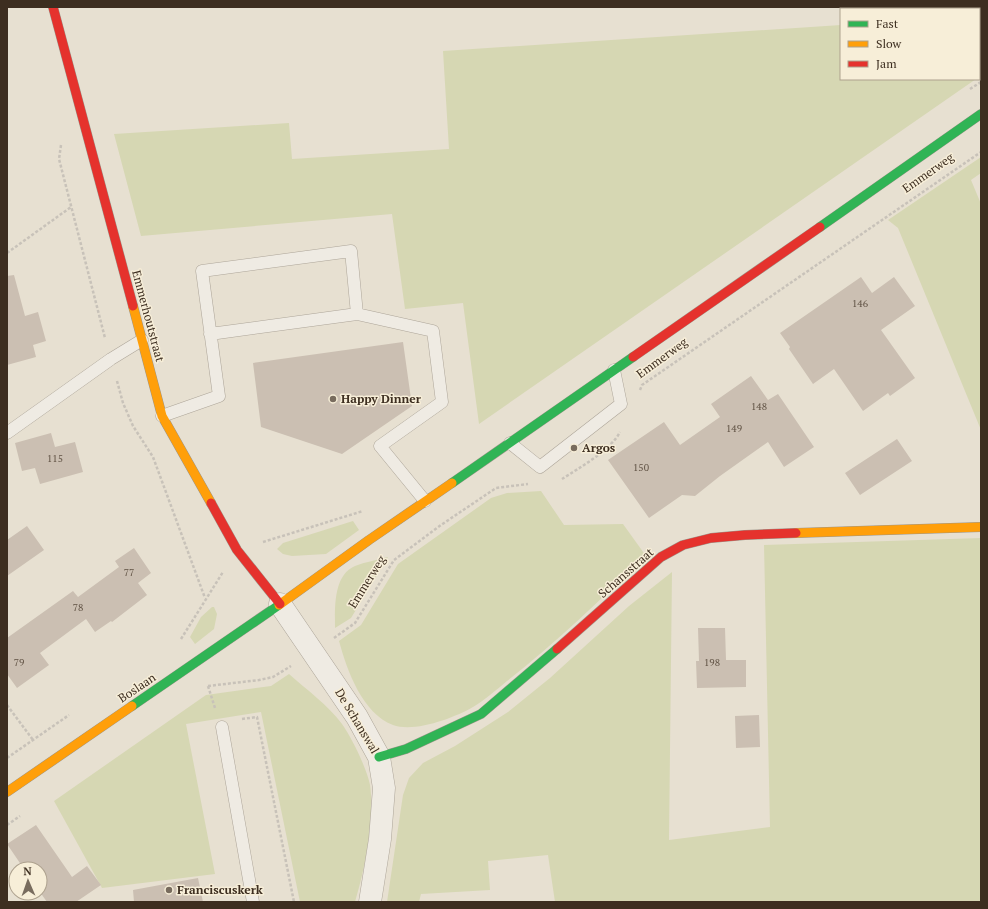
<svg xmlns="http://www.w3.org/2000/svg" width="988" height="909" font-family="'PT Serif',serif">
<rect width="100%" height="100%" fill="#e7e0d1"/>
<path fill="#d6d7b3" d="M 841,25 L 841,79 L 976,79 L 479,424 L 463,303 L 405,309 L 392,214 L 141,236 L 114,134 L 289,123 L 292,159 L 449,149 L 443,51 Z
M 981,157 L 981,173 L 971,180 L 981,204 L 981,430 L 898,228 L 888,220 Z
M 541,491 L 564,525 L 623,524 L 646,556 C 601,599 556,643 507,681 C 496,690 485,700 473,707 C 454,718 414,733 393,725 C 362,713 347,670 339,641 L 361,625 L 398,564 L 491,498 L 507,493 Z
M 353,521 L 359,530 L 326,554 L 292,556 L 283,554 L 277,549 L 283,543 Z
M 981,538 L 981,902 L 555,902 L 548,855 L 488,861 L 490,890 L 421,894 L 419,902 L 387,902 L 403,795 L 409,778 L 423,763 L 455,746 L 508,712 L 550,678 L 629,606 L 672,572 L 669,840 L 770,827 L 764,545 Z
M 388,557 L 351,618 L 335,628 C 335,609 333,575 355,566 C 365,562 377,560 388,557 Z
M 212,607 L 214,607 L 217,614 L 214,629 L 195,644 L 190,637 L 201,617 Z
M 289,674 C 307,690 328,705 342,724 C 352,738 367,769 370,785 C 375,818 365,869 355,902 L 300,902 L 261,712 L 186,724 L 215,874 L 102,888 L 54,801 L 206,695 L 271,686 Z"/>
<path fill="#cbbfb2" d="M 14,275 L 25,316 L 38,312 L 46,341 L 33,345 L 36,357 L 7,365 L 7,276 Z
M 861,277 L 872,293 L 894,277 L 915,306 L 881,330 L 915,378 L 890,396 L 888,393 L 863,411 L 834,369 L 813,384 L 789,349 L 790,347 L 780,333 Z
M 403,342 L 412,406 L 342,454 L 261,427 L 253,363 Z
M 751,376 L 768,400 L 778,394 L 814,447 L 784,467 L 768,442 L 720,476 L 695,496 L 682,495 L 649,518 L 608,460 L 664,422 L 680,445 L 720,417 L 711,404 Z
M 51,433 L 55,447 L 75,442 L 83,472 L 40,484 L 35,468 L 22,471 L 15,443 Z
M 897,439 L 912,461 L 860,495 L 845,473 Z
M 27,526 L 44,550 L 7,576 L 7,540 Z
M 134,548 L 151,573 L 138,583 L 147,595 L 112,622 L 111,621 L 95,632 L 86,619 L 40,653 L 49,665 L 17,688 L 7,674 L 7,638 L 73,591 L 78,597 L 119,567 L 115,561 Z
M 698,628 L 725,628 L 726,660 L 746,660 L 746,687 L 697,688 L 696,661 L 699,661 Z
M 759,715 L 760,747 L 736,748 L 735,716 Z
M 36,825 L 72,877 L 87,866 L 101,885 L 76,902 L 47,902 L 40,892 L 40,869 L 24,869 L 7,844 Z
M 198,878 L 203,902 L 134,902 L 133,890 Z"/>
<g fill="none" stroke-linecap="round" stroke-linejoin="round">
<g stroke="#ada599" stroke-width="13">
<path id="lane" d="M 210,334 L 357,314 L 433,331 L 442,402 L 380,446 L 425,501
M 162,416 L 219,396 L 202,271 L 351,251 L 357,314
M 7,433 L 111,359 L 142,340
M 510,443 L 540,467 L 621,404 L 614,370
M 222,727 L 253,902"/>
</g>
<g stroke="#ada599" stroke-width="23">
<path id="street" d="M 280,604 L 357,717 L 379,757 L 384,788 L 380,839 L 370,902"/>
</g>
<g stroke="#9c958a" stroke-width="10">
<path id="fast" d="M 820,227 L 981,114
M 452,483 L 633,357
M 132,706 L 279,605
M 379,757 L 406,749 L 481,714 L 557,649"/>
</g>
<g stroke="#9c958a" stroke-width="10">
<path id="slow" d="M 133,306 L 162,416 L 211,503
M 796,533 L 981,527
M 279,605 L 369,540 L 452,483
M 7,792 L 132,706"/>
</g>
<g stroke="#9c958a" stroke-width="10">
<path id="jam" d="M 53,7 L 133,306
M 633,357 L 820,227
M 211,503 L 237,550 L 280,604
M 557,649 L 661,557 L 683,545 L 711,538 L 745,535 L 796,533"/>
</g>
<path stroke="#c8c2b9" stroke-width="2.5" stroke-dasharray="3 2" stroke-linecap="butt" d="M 970,89 L 981,82
M 61,145 L 59,159 L 105,338
M 7,253 L 71,207
M 117,381 L 123,403 L 133,426 L 153,457 L 205,598
M 640,390 L 642,385 L 981,152
M 562,479 C 579,468 611,450 620,432
M 263,542 L 363,511
M 334,638 L 355,623 L 394,560 L 441,525 L 496,488 L 528,484
M 181,639 L 223,572
M 208,686 L 259,680 L 273,677 L 291,666
M 208,686 L 215,708
M 7,705 L 33,740
M 242,719 L 257,717 L 294,902
M 7,758 L 69,715
M 7,825 L 20,816"/>
<use href="#lane" stroke="#efebe3" stroke-width="12"/>
<use href="#street" stroke="#efebe3" stroke-width="22"/>
<use href="#fast" stroke="#30b455" stroke-width="9"/>
<use href="#slow" stroke="#ff9f0a" stroke-width="9"/>
<use href="#jam" stroke="#e5322d" stroke-width="9"/>
</g>
<g fill="#786c5e" stroke="#f7eed8" stroke-width="1.5">
<circle cx="333" cy="399" r="4"/>
<circle cx="574" cy="448" r="4"/>
<circle cx="169" cy="890" r="4"/>
</g>
<g text-anchor="middle" stroke-width="3" stroke-linejoin="round" paint-order="stroke">
<g font-size="10" fill="#605244">
<text x="860" y="307">146</text>
<text x="759" y="410">148</text>
<text x="734" y="432">149</text>
<text x="55" y="462">115</text>
<text x="641" y="471">150</text>
<text x="129" y="576">77</text>
<text x="78" y="611">78</text>
<text x="19" y="666">79</text>
<text x="712" y="666">198</text>
</g>
<g font-size="12" fill="#3d2e20" stroke="#f7eed8">
<text transform="translate(928 173) rotate(-35)" y="4">Emmerweg</text>
<text transform="translate(148 316) rotate(75)" y="4">Emmerhoutstraat</text>
<text transform="translate(662 358) rotate(-36)" y="4">Emmerweg</text>
<text transform="translate(626 573) rotate(-41)" y="4">Schansstraat</text>
<text transform="translate(367 582) rotate(-58)" y="4">Emmerweg</text>
<text transform="translate(137 688) rotate(-34)" y="4">Boslaan</text>
<text transform="translate(357 721) rotate(59)" y="4">De Schanswal</text>
</g>
<g font-size="12" font-weight="bold" fill="#3d2e20" stroke="#f7eed8" text-anchor="start">
<text x="341" y="403">Happy Dinner</text>
<text x="582" y="452">Argos</text>
<text x="177" y="894">Franciscuskerk</text>
</g>
</g>
<rect width="988" height="909" fill="none" stroke="#3d2e20" stroke-width="16"/>
<rect x="840" y="8" width="140" height="72" fill="#f7eed8" stroke="#ada18e"/>
<rect x="848" y="21" width="20" height="6" fill="#30b455" stroke="#ada18e"/>
<text x="876" y="28" font-size="12" fill="#3d2e20">Fast</text>
<rect x="848" y="41" width="20" height="6" fill="#ff9f0a" stroke="#ada18e"/>
<text x="876" y="48" font-size="12" fill="#3d2e20">Slow</text>
<rect x="848" y="61" width="20" height="6" fill="#e5322d" stroke="#ada18e"/>
<text x="876" y="68" font-size="12" fill="#3d2e20">Jam</text>
<g transform="translate(28 881) rotate(358)"><circle r="19" fill="#f7eed8" stroke="#ada18e"/>
<path d="M0-3L7 15L0 10L-7 15Z" fill="#786c5e"/>
<text y="-6" font-size="11" font-weight="bold" text-anchor="middle" fill="#3d2e20">N</text>
</g>
</svg>
